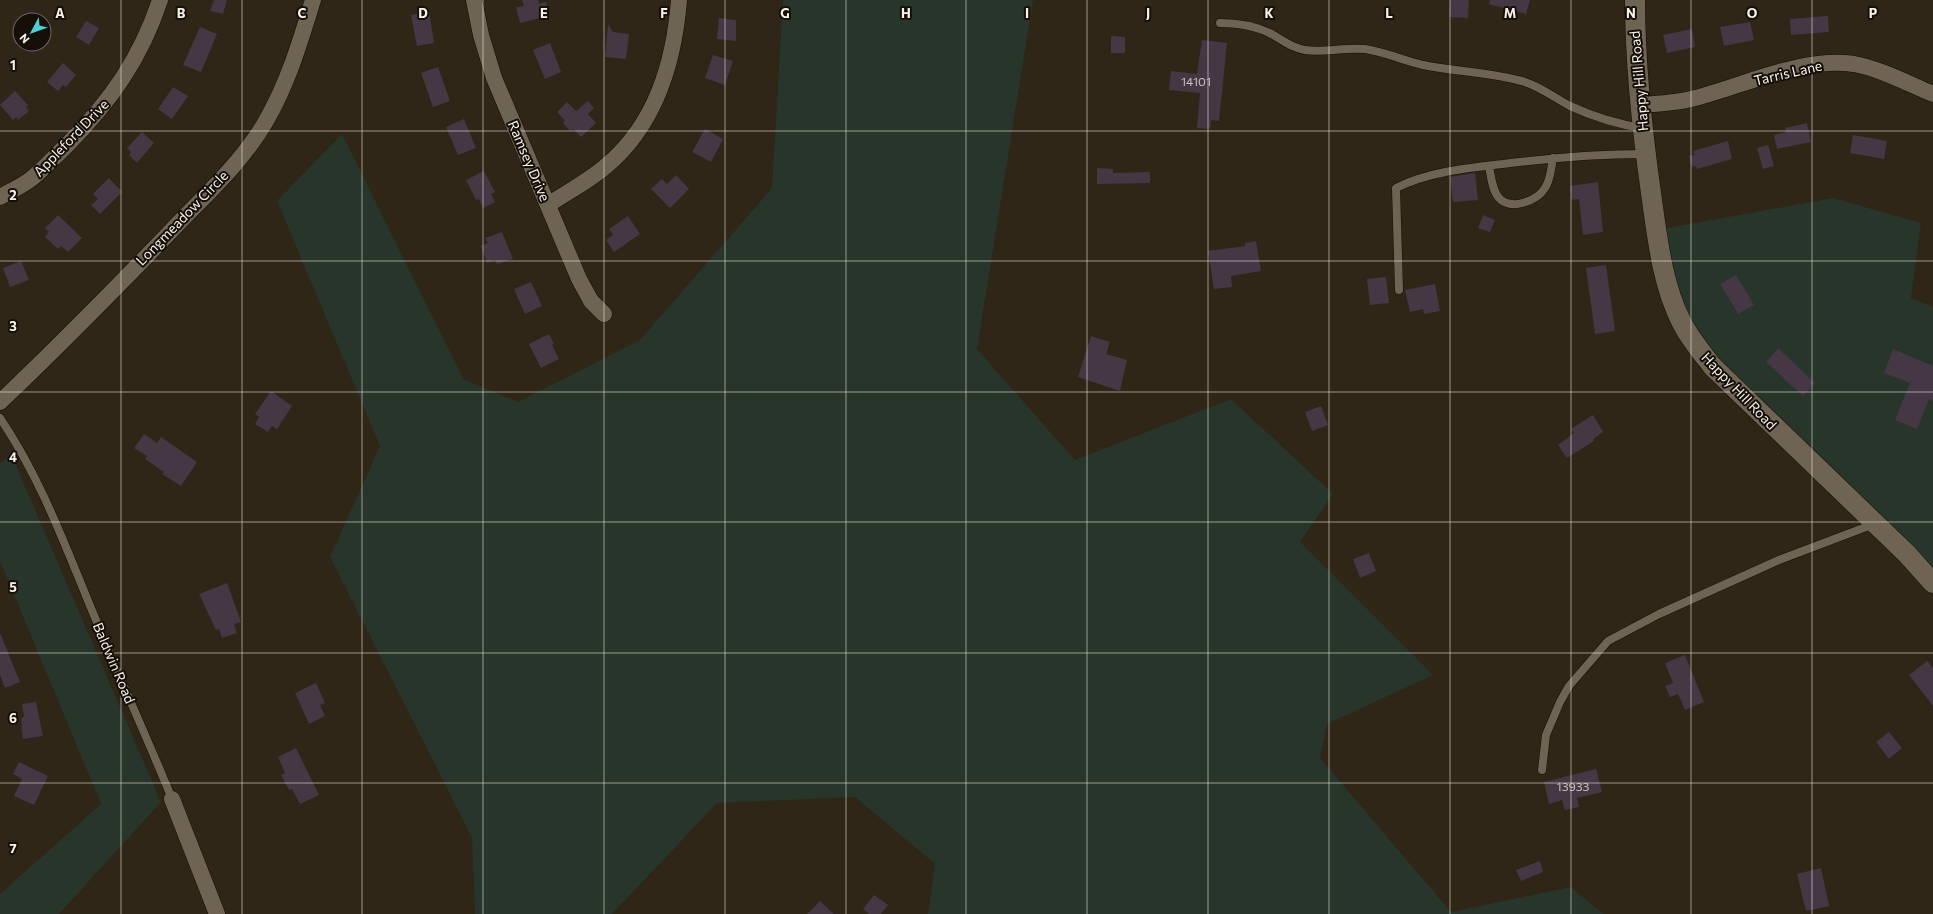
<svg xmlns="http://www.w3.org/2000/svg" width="1933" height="914" font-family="Commissioner,sans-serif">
<rect width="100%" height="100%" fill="#2f2617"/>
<path fill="#27352b" d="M 783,0 L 1033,0 L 977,349 L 1075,460 L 1231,399 L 1333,494 L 1300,542 L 1433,675 L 1327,724 L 1320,758 L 1451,912 L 1571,887 L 1603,914 L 928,914 L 935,864 L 855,797 L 717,803 L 612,914 L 475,914 L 472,838 L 330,557 L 380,446 L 277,201 L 342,134 L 464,380 L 518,402 L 640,340 L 772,188 Z
M 1833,198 L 1921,223 L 1911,298 L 1933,307 L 1933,583 L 1696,346 L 1656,230 Z
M 11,454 L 161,802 L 59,914 L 0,914 L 0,894 L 101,804 L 0,561 L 0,464 Z"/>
<path fill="#453743" d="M 214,0 L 227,0 L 223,14 L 210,11 Z
M 522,0 L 538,0 L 539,4 L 546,2 L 549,16 L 520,23 L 516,7 L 524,6 Z
M 1450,0 L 1469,0 L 1468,18 L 1449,17 Z
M 1490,0 L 1530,0 L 1526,14 L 1489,4 Z
M 429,11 L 434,43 L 417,46 L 411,15 Z
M 1828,16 L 1829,32 L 1791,35 L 1790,19 Z
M 719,18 L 736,20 L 736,41 L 717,39 Z
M 86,21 L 99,28 L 89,45 L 76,37 Z
M 1750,22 L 1754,40 L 1724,46 L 1720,27 Z
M 608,24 L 613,32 L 629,34 L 626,59 L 605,57 Z
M 200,27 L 217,34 L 201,72 L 183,65 Z
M 1692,29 L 1695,47 L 1667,53 L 1663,35 Z
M 1111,36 L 1125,37 L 1125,53 L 1111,53 Z
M 1202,40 L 1227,43 L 1219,121 L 1211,120 L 1210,129 L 1197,128 L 1200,93 L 1169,90 L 1171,71 L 1197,74 Z
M 550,43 L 561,72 L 545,79 L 533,50 Z
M 713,55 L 733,61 L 725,85 L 705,78 Z
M 63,63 L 76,75 L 66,87 L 63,85 L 58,91 L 47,82 Z
M 438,67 L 450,101 L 433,107 L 421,73 Z
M 173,87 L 188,96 L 172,119 L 158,109 Z
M 15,91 L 28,105 L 26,107 L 29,111 L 18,120 L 16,117 L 13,120 L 0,105 Z
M 588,101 L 594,108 L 588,114 L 596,123 L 581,137 L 573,129 L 570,131 L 563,123 L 565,121 L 557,112 L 567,102 L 576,111 Z
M 464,119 L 476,148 L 458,155 L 446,127 Z
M 1807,123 L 1811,142 L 1777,149 L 1774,135 L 1786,132 L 1785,128 Z
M 705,129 L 723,139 L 711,162 L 692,152 Z
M 142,132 L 154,143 L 137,163 L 129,155 L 131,152 L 127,148 Z
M 1853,135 L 1887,141 L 1884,159 L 1850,153 Z
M 1728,141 L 1732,159 L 1697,169 L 1696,166 L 1692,167 L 1689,156 L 1694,155 L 1693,151 Z
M 1768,145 L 1774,166 L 1763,169 L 1757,148 Z
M 1097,168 L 1113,169 L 1113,173 L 1150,172 L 1150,183 L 1097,184 Z
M 484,171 L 495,192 L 491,194 L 495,202 L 483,208 L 479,199 L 476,200 L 466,180 Z
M 1475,173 L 1478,200 L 1453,202 L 1450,177 Z
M 676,175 L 689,189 L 670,208 L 651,189 L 662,179 L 667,184 Z
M 109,178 L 122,192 L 100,214 L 91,205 L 98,199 L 93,194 Z
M 1598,182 L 1603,232 L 1583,235 L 1579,199 L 1572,200 L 1570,186 Z
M 58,215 L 82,238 L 68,252 L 61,246 L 58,249 L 45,237 L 49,232 L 45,228 Z
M 1483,215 L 1495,220 L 1490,232 L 1478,228 Z
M 628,216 L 640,234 L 614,252 L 606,240 L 613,235 L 609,229 Z
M 502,232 L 513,259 L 497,264 L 495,260 L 487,263 L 481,246 L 488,243 L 485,238 Z
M 1256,241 L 1261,271 L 1231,276 L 1232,287 L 1214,289 L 1208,251 L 1245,246 L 1245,243 Z
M 21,261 L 29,280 L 10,287 L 3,268 Z
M 1606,265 L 1615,331 L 1595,334 L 1586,268 Z
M 1736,275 L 1754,305 L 1738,314 L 1720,284 Z
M 1386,277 L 1389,303 L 1370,305 L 1367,279 Z
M 531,282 L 542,306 L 525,314 L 514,289 Z
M 1435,284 L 1440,311 L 1424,314 L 1423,309 L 1410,312 L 1405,290 Z
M 549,334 L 554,344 L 552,345 L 559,359 L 541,368 L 529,344 Z
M 1091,336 L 1110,342 L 1106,354 L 1127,360 L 1120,391 L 1078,377 Z
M 1778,348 L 1815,383 L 1803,396 L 1766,362 Z
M 1893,349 L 1933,366 L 1933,401 L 1929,399 L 1917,429 L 1895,420 L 1910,383 L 1884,373 Z
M 271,391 L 292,406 L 277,429 L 272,426 L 268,432 L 255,424 L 259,417 L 255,414 Z
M 1321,406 L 1328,425 L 1312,431 L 1305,412 Z
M 1593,415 L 1603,432 L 1593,439 L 1594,441 L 1567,458 L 1558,445 L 1574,433 L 1571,429 Z
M 144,434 L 157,443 L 161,437 L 197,462 L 181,486 L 162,474 L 164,472 L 145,459 L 147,456 L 134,448 Z
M 1369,553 L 1376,571 L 1360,578 L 1353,559 Z
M 227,583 L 241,622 L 234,624 L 237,633 L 222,638 L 219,629 L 216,630 L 199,594 Z
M 0,633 L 20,682 L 5,688 L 0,675 Z
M 1685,655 L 1704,702 L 1685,710 L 1678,694 L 1670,697 L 1665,686 L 1673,683 L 1665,663 Z
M 1927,661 L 1933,668 L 1933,706 L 1909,675 Z
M 316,683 L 325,703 L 320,705 L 325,716 L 309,724 L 295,693 Z
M 36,702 L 43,736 L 23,739 L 21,726 L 22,726 L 21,718 L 24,717 L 22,704 Z
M 1889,732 L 1902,748 L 1889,759 L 1876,742 Z
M 296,748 L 319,795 L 300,804 L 292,789 L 289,790 L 281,775 L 285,773 L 278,757 Z
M 19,762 L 48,776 L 34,805 L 14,796 L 22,779 L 13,774 Z
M 1596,769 L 1602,792 L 1577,798 L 1579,807 L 1565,810 L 1562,800 L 1549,804 L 1544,782 Z
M 1540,861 L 1543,872 L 1521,881 L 1516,870 Z
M 1821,868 L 1829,906 L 1806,911 L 1797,874 Z
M 874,895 L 888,905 L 881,914 L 869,914 L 863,909 Z
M 820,901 L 834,914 L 807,914 Z"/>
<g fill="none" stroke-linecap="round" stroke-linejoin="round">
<g stroke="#170e03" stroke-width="9">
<path id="service" d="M 1220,23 C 1240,23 1258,26 1275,36 C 1285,42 1293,48 1305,50 C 1324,53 1345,47 1365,49 C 1386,52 1404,61 1423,65 C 1457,72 1492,72 1525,82 C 1541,87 1555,98 1570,106 C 1594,117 1616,124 1642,128
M 1489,166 C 1491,176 1492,190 1499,198 C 1511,211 1537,201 1545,188 C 1551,179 1551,168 1553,158
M 1399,290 L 1396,188 C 1428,172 1467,168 1503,164 C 1550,158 1597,154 1645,154
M 0,418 C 42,480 67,551 96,620 C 120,680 148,739 172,799
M 1542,770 L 1546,735 L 1560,702 L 1569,686 L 1608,641 L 1659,614 L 1779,560 L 1874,524"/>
</g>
<g stroke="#170e03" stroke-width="17">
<path id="minor" d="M 474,0 L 481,35 L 494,78 L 579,279 L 591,301 L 604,314
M 1640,105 C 1657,104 1675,103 1691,99 C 1741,87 1803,56 1854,64 C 1881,69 1907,83 1933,94
M 0,197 C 11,191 22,186 31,179 C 44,169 55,156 67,145 C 110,102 141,58 160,0
M 548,205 C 567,192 589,181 606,166 C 656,124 674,63 679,0
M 0,402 C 59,346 115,289 171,231 C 204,196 242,163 266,121 C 288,83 300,42 313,0
M 172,799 L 217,914"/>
</g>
<g stroke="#170e03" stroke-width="21">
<path id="tertiary" d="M 1635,0 C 1635,65 1642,129 1651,193 C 1657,235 1662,285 1682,323 C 1690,339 1702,353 1713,367 L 1907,554 L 1933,583"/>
</g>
<use href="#service" stroke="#6f6454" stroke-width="8"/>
<use href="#minor" stroke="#6f6454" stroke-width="16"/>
<use href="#tertiary" stroke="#6f6454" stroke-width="20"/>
</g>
<path fill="none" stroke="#f9f2e9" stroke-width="1" stroke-opacity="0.55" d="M 121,0 L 121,914M 242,0 L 242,914M 362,0 L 362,914M 483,0 L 483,914M 604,0 L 604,914M 725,0 L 725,914M 846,0 L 846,914M 966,0 L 966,914M 1087,0 L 1087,914M 1208,0 L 1208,914M 1329,0 L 1329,914M 1450,0 L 1450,914M 1571,0 L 1571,914M 1691,0 L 1691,914M 1812,0 L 1812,914M 0,131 L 1933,131M 0,261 L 1933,261M 0,392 L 1933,392M 0,522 L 1933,522M 0,653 L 1933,653M 0,783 L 1933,783"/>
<g text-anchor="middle" stroke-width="4" stroke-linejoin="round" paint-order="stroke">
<g font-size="12" fill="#ccc3c0">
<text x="1196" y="86">14101</text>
<text x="1573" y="791">13933</text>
</g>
<g font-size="14" fill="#f9f2e9" stroke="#140f09">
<text transform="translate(1788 73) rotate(-13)" y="5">Tarris Lane</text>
<text transform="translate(1639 81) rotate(-95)" y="5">Happy Hill Road</text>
<text transform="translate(71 138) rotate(-46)" y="5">Appleford Drive</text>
<text transform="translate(529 161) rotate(67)" y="5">Ramsey Drive</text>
<text transform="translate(182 218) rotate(-46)" y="5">Longmeadow Circle</text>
<text transform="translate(1739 391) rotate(46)" y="5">Happy Hill Road</text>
<text transform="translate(114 663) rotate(67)" y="5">Baldwin Road</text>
</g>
</g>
<g font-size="13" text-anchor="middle" font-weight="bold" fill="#f9f2e9" stroke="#140f09" stroke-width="4" stroke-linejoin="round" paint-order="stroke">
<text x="60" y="18">A</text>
<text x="181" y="18">B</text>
<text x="302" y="18">C</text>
<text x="423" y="18">D</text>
<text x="544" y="18">E</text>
<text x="664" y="18">F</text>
<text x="785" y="18">G</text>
<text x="906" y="18">H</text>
<text x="1027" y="18">I</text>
<text x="1148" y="18">J</text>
<text x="1269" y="18">K</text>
<text x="1389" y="18">L</text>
<text x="1510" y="18">M</text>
<text x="1631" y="18">N</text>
<text x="1752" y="18">O</text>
<text x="1873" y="18">P</text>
<text x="13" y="70">1</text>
<text x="13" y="200">2</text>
<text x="13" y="331">3</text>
<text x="13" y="462">4</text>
<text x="13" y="592">5</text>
<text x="13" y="723">6</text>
<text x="13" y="853">7</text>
</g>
<g transform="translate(32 32) rotate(229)"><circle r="19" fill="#140f09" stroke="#706a63"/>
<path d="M0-3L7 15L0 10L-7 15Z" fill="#51ccd1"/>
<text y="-6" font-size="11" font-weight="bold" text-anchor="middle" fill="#f9f2e9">N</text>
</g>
</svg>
